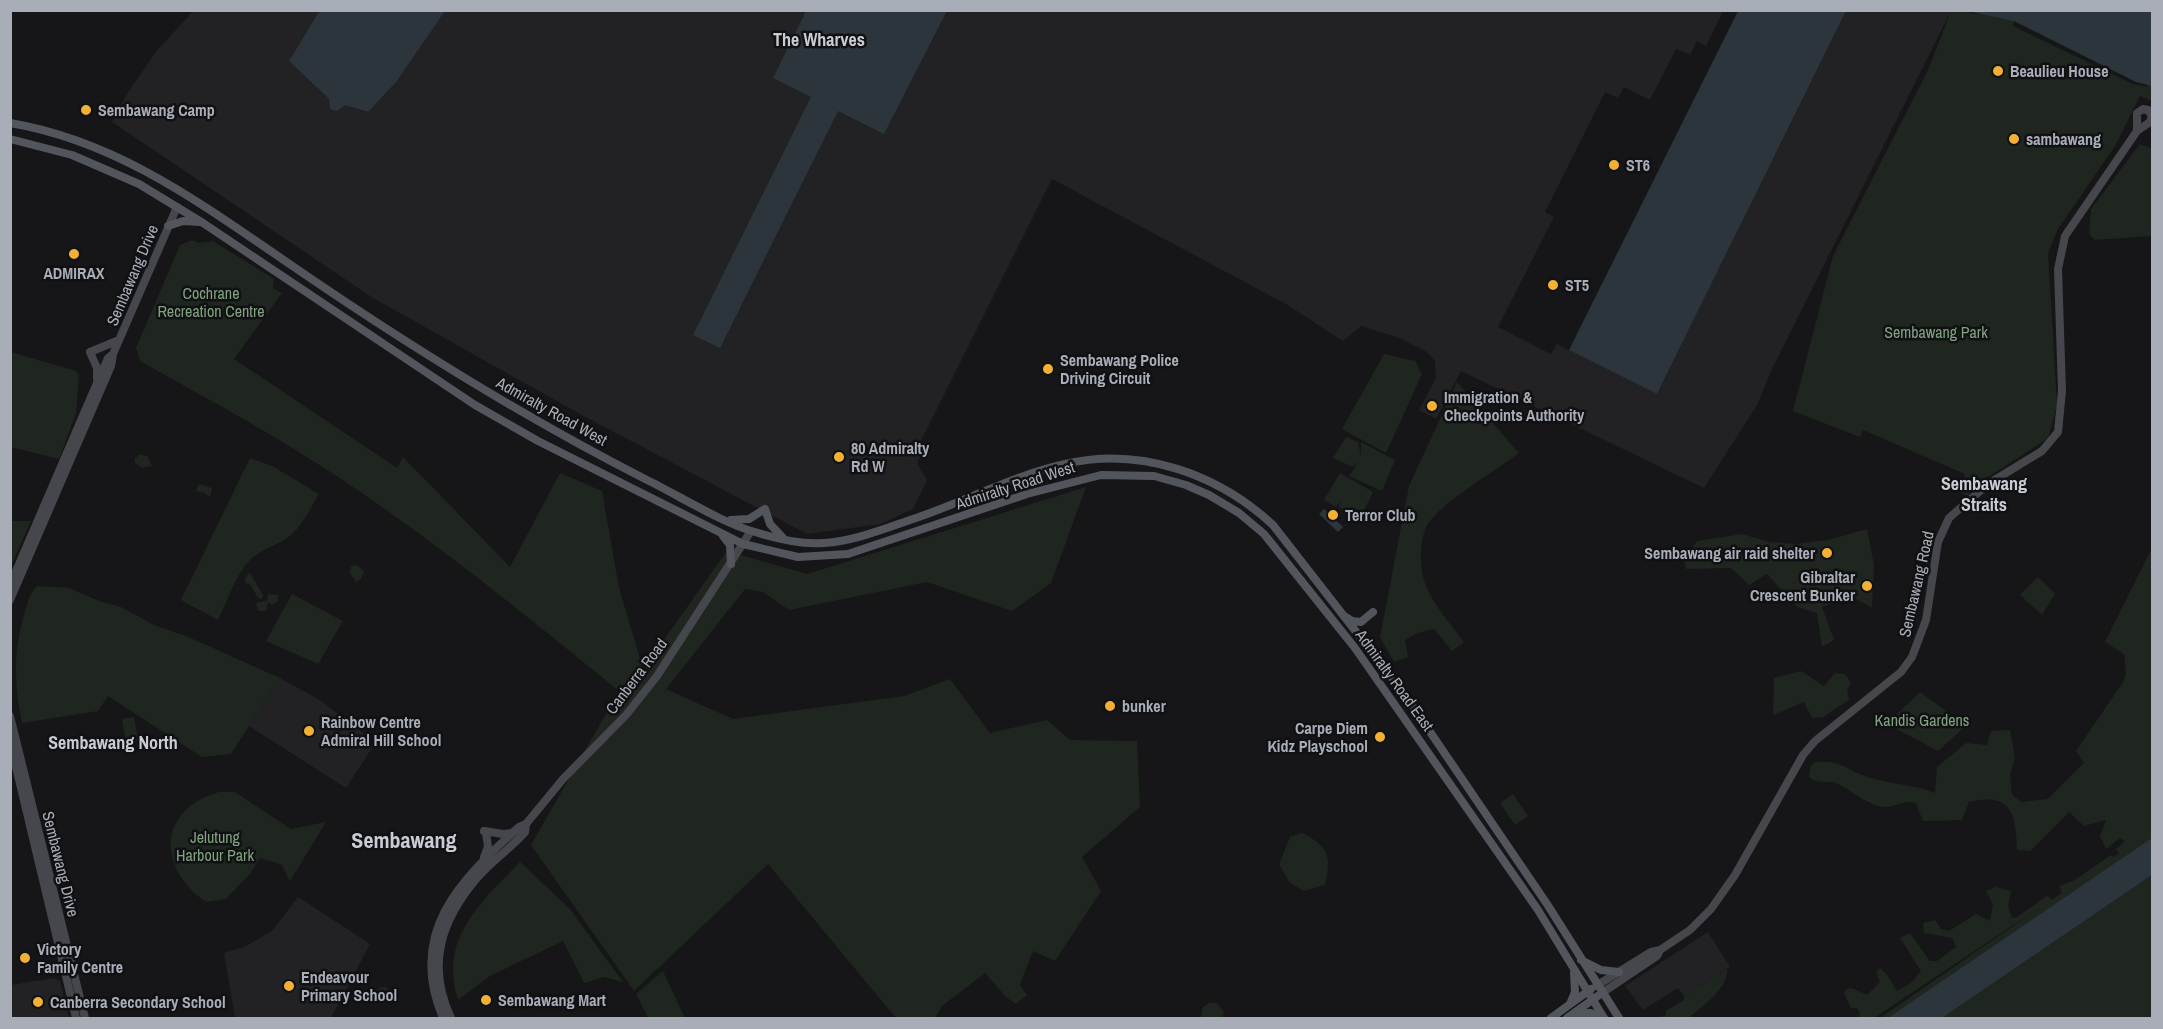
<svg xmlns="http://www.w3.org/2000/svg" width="2163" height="1029" font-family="'Archivo Narrow',sans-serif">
<rect width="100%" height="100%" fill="#161618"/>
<path fill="#222225" d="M 193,11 L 320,11 L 289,61 L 329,99 L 367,112 L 397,81 L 445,11 L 806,11 L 774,78 L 884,133 L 947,11 L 1723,11 L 1706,46 L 1697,41 L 1690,55 L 1676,49 L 1650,100 L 1624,87 L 1618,98 L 1605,92 L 1545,212 L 1554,217 L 1498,327 L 1551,354 L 1557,344 L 1657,394 L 1846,11 L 1951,11 L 1773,367 L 1757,405 L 1704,488 L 1461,371 L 1436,419 L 1419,410 L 1436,378 L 1435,361 L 1427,352 L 1397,337 L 1361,326 L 1343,341 L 1286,304 L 1052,179 L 920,443 L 924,449 L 917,463 L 927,480 L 913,509 L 880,524 L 807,534 L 580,414 L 373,298 L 112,122 L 127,94 L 155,53 Z
M 280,678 L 320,700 L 371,739 L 372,748 L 346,788 L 249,726 Z
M 298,897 L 370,944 L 331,1018 L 235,1018 L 224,953 L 244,947 L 272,931 Z
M 1708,932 L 1730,967 L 1684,996 L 1678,988 L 1643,1010 L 1625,986 Z
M 54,978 L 60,981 L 69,1018 L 11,1018 L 11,985 Z"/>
<path fill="#1e261f" d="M 1951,11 L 1967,11 L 1974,14 L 2016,11 L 2013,26 L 2133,84 L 2147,87 L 2152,79 L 2152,101 L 2140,96 L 2115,146 L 2058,229 L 2048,253 L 2057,405 L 2048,438 L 1979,483 L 1967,496 L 1959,491 L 1965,474 L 1863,430 L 1860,437 L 1793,411 L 1833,256 L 1928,70 Z
M 2140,144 L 2152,149 L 2152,236 L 2095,240 L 2089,234 L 2091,209 Z
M 192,240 L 199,243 L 213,241 L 274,279 L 273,288 L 282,293 L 234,359 L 397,468 L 403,457 L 510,567 L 560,473 L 602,491 L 619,588 L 643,669 L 727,551 L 807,574 L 1086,487 L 1051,583 L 1012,611 L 927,582 L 789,610 L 763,592 L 745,589 L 666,689 L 733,719 L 904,696 L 950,679 L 990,733 L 1047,720 L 1070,740 L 1137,741 L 1140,807 L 1082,857 L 1101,891 L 1055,961 L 1033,951 L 1020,985 L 1027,995 L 1016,1004 L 1006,997 L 985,973 L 942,1006 L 935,1018 L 896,1018 L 768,864 L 634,991 L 531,845 L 619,691 C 530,619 440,545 344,481 C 279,437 209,400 140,361 L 136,348 L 180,245 Z
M 11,352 L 76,371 L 79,375 L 76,413 L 59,459 L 11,447 Z
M 1384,354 L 1415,361 L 1422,374 L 1386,453 L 1342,429 Z
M 1457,382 L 1519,453 C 1497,470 1440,503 1427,525 C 1420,538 1419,566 1424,580 C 1431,603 1451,624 1464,642 L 1452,651 L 1434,629 L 1417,633 L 1405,640 L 1408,657 L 1394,662 L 1380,637 L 1409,486 Z
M 1346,437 L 1358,442 L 1361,457 L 1361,442 L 1395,460 L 1382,491 L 1349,476 L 1359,461 L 1353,467 L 1333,458 Z
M 140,454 L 147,456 L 152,466 L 142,468 L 135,463 L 135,459 Z
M 250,458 L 272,466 L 319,494 C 310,508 302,528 287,538 C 275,546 262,549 251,559 C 235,575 228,600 218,620 L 181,600 Z
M 1340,473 L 1373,492 L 1360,518 L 1338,507 L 1342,498 L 1336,507 L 1324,500 Z
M 199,484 L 212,488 L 210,497 L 203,492 L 196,491 Z
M 11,521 L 31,521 L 11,566 L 10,521 Z
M 1867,529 L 1874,565 L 1872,608 L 1851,596 L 1822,607 L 1834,640 L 1822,647 L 1817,613 L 1797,607 L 1767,574 L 1749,585 L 1731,568 L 1686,569 L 1684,560 L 1697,541 L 1742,534 L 1769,542 L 1795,544 L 1828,540 Z
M 2152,548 L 2152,855 L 1910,1018 L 1880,1018 L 2045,904 L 1874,1018 L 1858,1018 L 1860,1013 L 1857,1008 L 1851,1008 L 1844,993 L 1846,989 L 1852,988 L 1867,995 L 1880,982 L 1876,972 L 1880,968 L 1886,973 L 1897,991 L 1912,982 L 1921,971 L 1900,938 L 1910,933 L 1930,961 L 1937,961 L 1956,947 L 1952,938 L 1924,933 L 1923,923 L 1935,920 L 1941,929 L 1949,931 L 1976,914 L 1990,921 L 1993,904 L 1986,891 L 1996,887 L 2011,891 L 2008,906 L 2012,918 L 2016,918 L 2048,895 L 2051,900 L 2062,893 L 2059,886 L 2073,881 L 2111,855 L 2113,857 L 2119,854 L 2116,849 L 2125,841 L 2120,838 L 2106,849 L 2100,836 L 2106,820 L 2084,826 L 2069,812 L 2030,851 L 2017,850 C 2016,814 2012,792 1969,802 L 1962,820 L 1923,821 L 1916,803 C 1904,799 1895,808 1883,807 C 1866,804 1851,790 1836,783 C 1826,779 1821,786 1809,777 L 1810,768 L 1814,762 C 1845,760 1844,770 1871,778 C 1893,785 1913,784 1935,793 L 1937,767 L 1966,743 L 1987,745 L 1991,731 L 2010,730 L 2015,758 L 2010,774 L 2012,795 L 2022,802 L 2048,799 L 2084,763 L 2076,751 L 2123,682 L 2126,674 L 2124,654 L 2105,642 Z
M 357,565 L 364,571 L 361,579 L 356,582 L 350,573 L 351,566 Z
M 250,573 L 263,595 L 262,599 L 258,598 L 250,584 L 245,583 L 246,576 Z
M 2038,577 L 2055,594 L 2042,615 L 2020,595 Z
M 37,586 L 69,588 L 99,601 L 121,607 L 154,625 L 186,636 L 280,678 L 231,754 L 202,757 L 108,696 L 98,711 L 22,723 C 14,684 13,650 25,612 C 27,603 30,593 37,586 Z
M 268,594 L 278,595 L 278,601 L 272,605 L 268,602 L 266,611 L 258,611 L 256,603 L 267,601 Z
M 292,594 L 343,621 L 318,664 L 266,641 Z
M 1801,671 L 1824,686 L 1835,673 L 1845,674 L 1851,683 L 1847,690 L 1849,700 L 1823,717 L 1812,718 L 1804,702 L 1773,715 L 1774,678 Z
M 1920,692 L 1966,726 L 1938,751 L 1887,724 Z
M 134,717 L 138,740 L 126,742 L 122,719 Z
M 219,792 L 235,792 L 291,829 L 326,822 L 290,881 L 282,865 L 260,858 L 250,874 L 226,899 L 206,902 C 157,868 157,810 219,792 Z
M 1513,794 L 1528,816 L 1515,825 L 1500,803 Z
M 1302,833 C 1330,847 1331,856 1325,885 L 1304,891 L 1289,882 L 1279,864 L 1290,837 Z
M 520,862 L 570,909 L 623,982 L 604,977 L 584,983 L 563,941 L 490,976 L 458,1000 C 438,939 481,902 520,862 Z
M 2152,875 L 2152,1018 L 1942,1018 Z
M 335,966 L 345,972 L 334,992 L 323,986 Z
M 1727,969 C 1729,988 1701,1008 1688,1018 L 1652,1018 L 1665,1016 L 1667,1010 L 1684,1000 L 1684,996 Z
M 663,971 L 685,1018 L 648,1018 L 636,994 Z
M375 995a8 8 0 1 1 16 0a8 8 0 1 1-16 0Z
M 1209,1003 L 1217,1003 L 1224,1012 L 1222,1018 L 1201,1018 L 1203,1007 Z"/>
<path fill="#2c353c" d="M 320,10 L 445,10 L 445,11 L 397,81 L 368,112 L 345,105 L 337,111 L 330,109 L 329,99 L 289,61 Z
M 806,11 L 947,11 L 884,134 L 838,111 L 720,348 L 693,335 L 811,97 L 773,78 Z
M 1738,11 L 1846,11 L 1657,394 L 1569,350 Z
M 1967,11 L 2152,11 L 2152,86 L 2136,82 L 2014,21 Z
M 1324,509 L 1343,527 L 1338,532 L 1319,514 Z
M 2152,838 L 2152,875 L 1942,1018 L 1888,1018 Z"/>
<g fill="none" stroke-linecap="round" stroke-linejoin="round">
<path stroke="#45474d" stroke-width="8" d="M 97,379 L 97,368 L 90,352 L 119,340
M 10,585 L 97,383 L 108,358 L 113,354 L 177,207
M 10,600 L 111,366 L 113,354
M 10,716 L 85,1018
M 10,742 L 76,1018
M 484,831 L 503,834 L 512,833
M 484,857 L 488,847 L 486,832
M 1596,986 L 1651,952 L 1660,950
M 1602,993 L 1657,956 L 1660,950 L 1690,930 L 1711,909 L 1735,875 L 1803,755 L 1815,741 L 1901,672 L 1912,657 L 1926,620 L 1938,542 L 1949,518 L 1988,484 L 2042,451 L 2058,432 L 2062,391 L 2058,269 L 2065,236 L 2137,131 L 2150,122 L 2152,116 L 2148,110 L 2143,109 L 2137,113 L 2137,131
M 443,1018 C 407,933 459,881 519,827 L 526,824 L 563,779 L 626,715 L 657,676 L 751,531
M 451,1018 C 426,965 441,920 478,877 C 492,861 511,848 525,832 L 526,824"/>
<path stroke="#53555c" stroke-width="8" d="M 10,123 C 118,141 203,205 291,265 C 406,344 523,417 647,480 C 678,495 724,524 755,532 C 777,539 801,545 824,543 C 854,541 884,529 913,519 C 964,502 1012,476 1065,464 C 1140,446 1218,474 1273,525 L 1403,692 L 1547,904 L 1619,1018
M 10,139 L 72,155 L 139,184 L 203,223 L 475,405 L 538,441 L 743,544 L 798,557 L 848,554 L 1027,494 L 1101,475 L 1154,476 L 1186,485 L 1209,495 L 1239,513 L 1264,534 L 1355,648 L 1538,910 L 1604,1018
M 168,226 L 183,221 L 200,222
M 731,520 L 749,519 L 765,509 L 770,524 L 784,539
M 723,536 L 730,545 L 731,564
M 1344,616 L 1352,621 L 1361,622 L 1373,612
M 1581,960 L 1601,970 L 1619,972
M 1570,1004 L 1575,992 L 1574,973
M 1575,1013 L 1591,1013 L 1604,1018
M 1551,1018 L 1591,989
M 1567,1018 L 1602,993"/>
</g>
<g fill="#f2b134" stroke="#111113" stroke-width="2">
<circle cx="1998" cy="71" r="6"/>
<circle cx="86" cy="110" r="6"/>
<circle cx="2014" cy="139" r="6"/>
<circle cx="1614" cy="165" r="6"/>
<circle cx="74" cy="254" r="6"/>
<circle cx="1553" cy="285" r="6"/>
<circle cx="1048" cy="369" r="6"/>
<circle cx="1432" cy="406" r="6"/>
<circle cx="839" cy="457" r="6"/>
<circle cx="1333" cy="515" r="6"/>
<circle cx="1827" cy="553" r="6"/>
<circle cx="1867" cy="586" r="6"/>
<circle cx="1110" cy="706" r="6"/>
<circle cx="309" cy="731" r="6"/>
<circle cx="1380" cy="737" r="6"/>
<circle cx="25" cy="958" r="6"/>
<circle cx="289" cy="986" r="6"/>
<circle cx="486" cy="1000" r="6"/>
<circle cx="38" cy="1002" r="6"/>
</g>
<g text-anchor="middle" stroke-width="5" stroke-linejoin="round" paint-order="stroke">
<g font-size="16" font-weight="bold" fill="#a8adb8" stroke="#111113" text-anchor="start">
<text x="2010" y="77">Beaulieu House</text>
<text x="98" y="116">Sembawang Camp</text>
<text x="2026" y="145">sambawang</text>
<text x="1626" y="171">ST6</text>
<text x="74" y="279" text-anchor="middle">ADMIRAX</text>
<text x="1565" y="291">ST5</text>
<text x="1060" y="366">Sembawang Police<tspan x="1060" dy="18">Driving Circuit</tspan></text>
<text x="1444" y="403">Immigration &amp;<tspan x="1444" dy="18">Checkpoints Authority</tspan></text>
<text x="851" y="454">80 Admiralty<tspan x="851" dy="18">Rd W</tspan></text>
<text x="1345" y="521">Terror Club</text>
<text x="1815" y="559" text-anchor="end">Sembawang air raid shelter</text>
<text x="1855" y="583" text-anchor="end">Gibraltar<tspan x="1855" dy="18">Crescent Bunker</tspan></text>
<text x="1122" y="712">bunker</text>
<text x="321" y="728">Rainbow Centre<tspan x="321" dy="18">Admiral Hill School</tspan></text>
<text x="1368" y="734" text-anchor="end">Carpe Diem<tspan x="1368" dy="18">Kidz Playschool</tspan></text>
<text x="37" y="955">Victory<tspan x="37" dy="18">Family Centre</tspan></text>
<text x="301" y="983">Endeavour<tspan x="301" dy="18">Primary School</tspan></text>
<text x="498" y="1006">Sembawang Mart</text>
<text x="50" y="1008">Canberra Secondary School</text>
</g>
<g font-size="16" fill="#a8adb8" stroke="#111113">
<text transform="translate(132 275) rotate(-67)" y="6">Sembawang Drive</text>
<text transform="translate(552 411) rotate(29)" y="6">Admiralty Road West</text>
<text transform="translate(1015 485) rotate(-18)" y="6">Admiralty Road West</text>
<text transform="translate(1916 584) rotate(-77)" y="6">Sembawang Road</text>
<text transform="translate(636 676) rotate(-53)" y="6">Canberra Road</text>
<text transform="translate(1395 680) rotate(54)" y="6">Admiralty Road East</text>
<text transform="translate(61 864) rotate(76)" y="6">Sembawang Drive</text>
</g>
<g font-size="16" fill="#7fa381" stroke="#111113">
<text x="211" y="299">Cochrane<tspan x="211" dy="18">Recreation Centre</tspan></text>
<text x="1936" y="338">Sembawang Park</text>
<text x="1922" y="726">Kandis Gardens</text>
<text x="215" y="843">Jelutung<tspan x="215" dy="18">Harbour Park</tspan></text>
</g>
<g font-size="18" font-weight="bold" fill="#c9ccd4" stroke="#111113">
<text x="819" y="46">The Wharves</text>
<text x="1984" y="490">Sembawang<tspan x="1984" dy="21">Straits</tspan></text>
<text x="113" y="749">Sembawang North</text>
</g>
<g font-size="22" font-weight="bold" fill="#c9ccd4" stroke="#111113">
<text x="404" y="848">Sembawang</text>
</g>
</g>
<rect width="2163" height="1029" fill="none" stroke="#a8adb8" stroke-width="24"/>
</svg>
